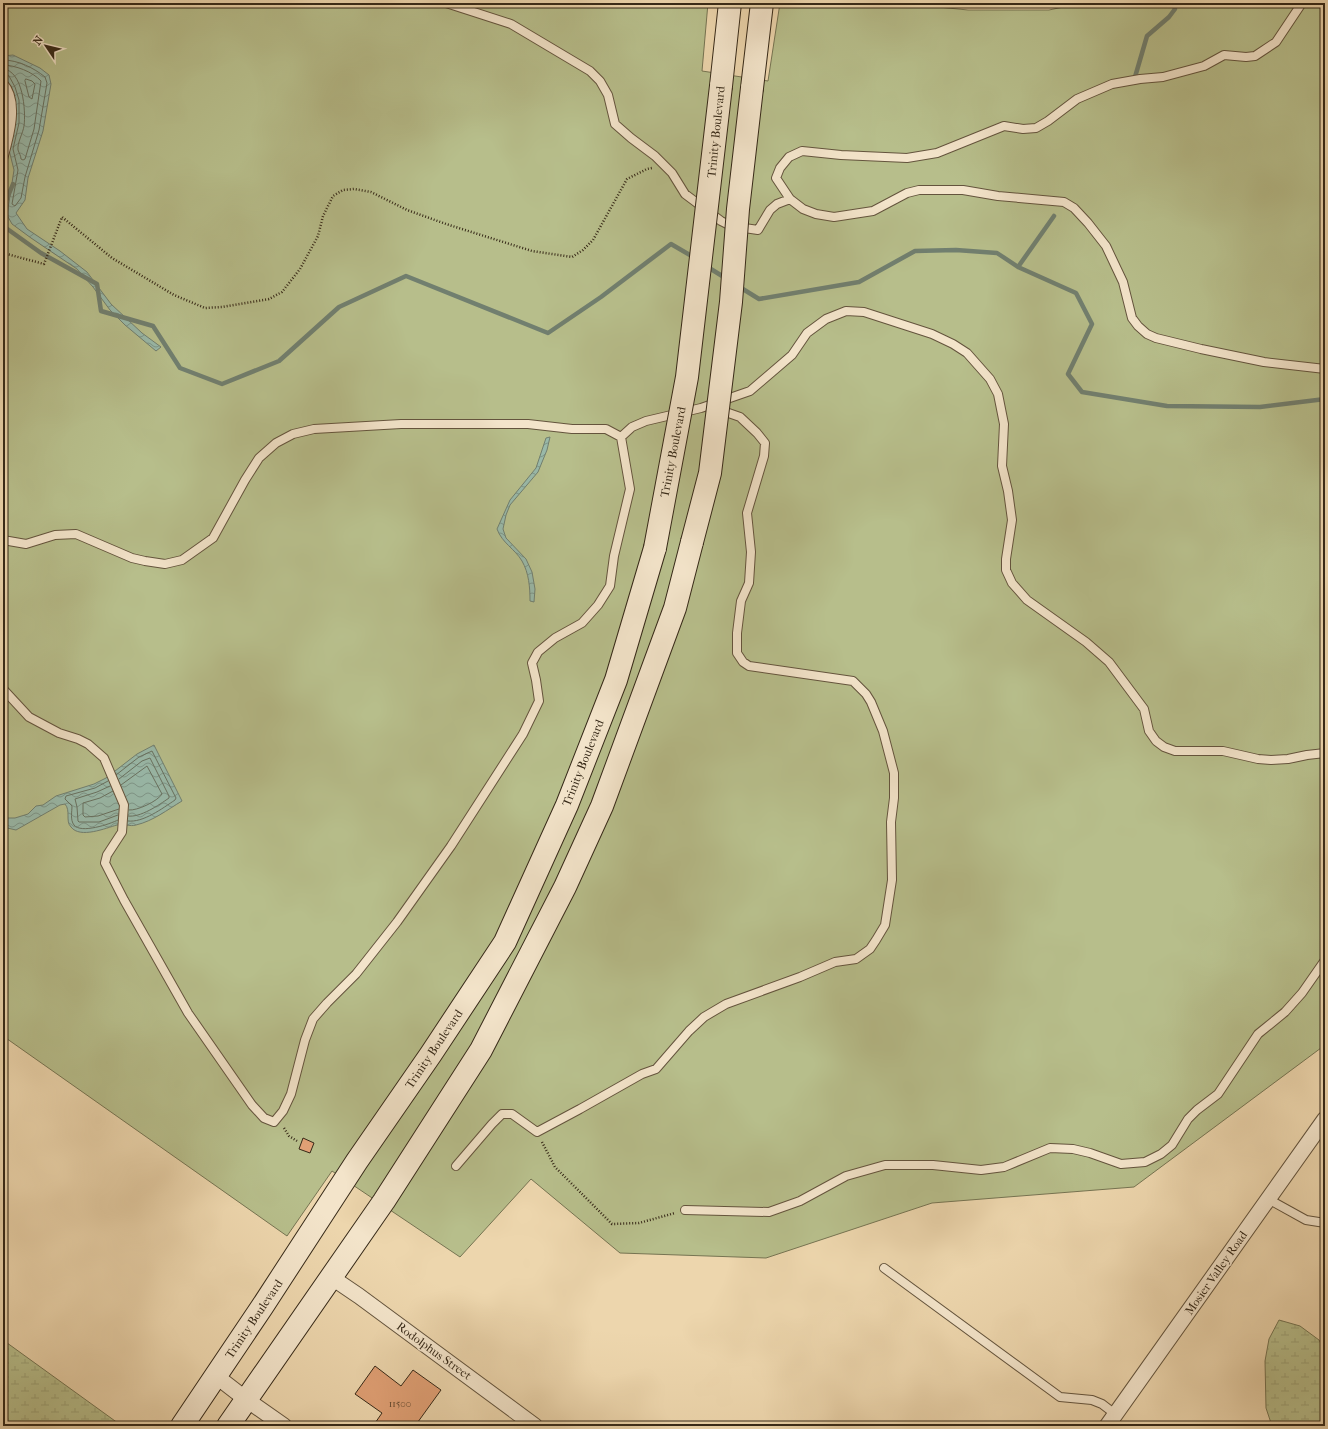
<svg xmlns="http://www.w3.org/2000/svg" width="1328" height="1429" font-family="'IM FELL French Canon',serif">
<defs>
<pattern id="wetland-marsh" width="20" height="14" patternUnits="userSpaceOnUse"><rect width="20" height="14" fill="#b7be8b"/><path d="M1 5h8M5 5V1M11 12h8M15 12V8" fill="none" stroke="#9ea377"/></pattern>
<pattern id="water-waves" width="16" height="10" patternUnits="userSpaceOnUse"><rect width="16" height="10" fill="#99b9a9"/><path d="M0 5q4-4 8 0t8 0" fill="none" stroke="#7e9689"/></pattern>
</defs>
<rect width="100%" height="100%" fill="#edd6ad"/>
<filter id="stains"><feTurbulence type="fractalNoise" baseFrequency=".005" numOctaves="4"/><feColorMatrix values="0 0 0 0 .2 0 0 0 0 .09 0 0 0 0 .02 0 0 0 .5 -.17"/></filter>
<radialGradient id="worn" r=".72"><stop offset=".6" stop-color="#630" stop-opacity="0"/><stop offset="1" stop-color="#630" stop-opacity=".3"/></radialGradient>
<path fill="#b7be8b" stroke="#767452" d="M 3,3 L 708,3 L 702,71 L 768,81 L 780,3 L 898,3 L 968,10 L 1049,10 L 1082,3 L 1325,3 L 1325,1045 L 1134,1187 L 932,1203 L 766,1258 L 620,1253 L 531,1179 L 460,1257 L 332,1171 L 287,1236 L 3,1036 Z"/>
<path fill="url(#wetland-marsh)" stroke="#767452" d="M 1279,1320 L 1300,1326 L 1319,1340 L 1325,1351 L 1325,1426 L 1272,1426 L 1266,1408 L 1265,1361 L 1269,1339 Z
M 3,1340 L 122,1426 L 3,1426 Z"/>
<path fill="url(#water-waves)" stroke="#717f6f" d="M 13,55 L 40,68 L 49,75 L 51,84 L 43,131 L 28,178 L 25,200 L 16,213 L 27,229 L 60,251 L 87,272 L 111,304 L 142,333 L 161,347 L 156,351 L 125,325 L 110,310 L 93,287 L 77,269 L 31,238 L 12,224 L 7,215 L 14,170 L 9,150 L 15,100 L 12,89 L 5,79 L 3,77 L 3,56 Z
M 550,437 L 547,450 L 538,472 L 510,505 L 506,515 L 503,529 L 506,538 L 526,559 L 532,572 L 535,589 L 534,602 L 530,601 C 530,588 529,573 522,561 C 515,549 502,543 497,529 L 510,500 L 536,468 L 546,438 Z
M 154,745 L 182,801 C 167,810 153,821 136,825 C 130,827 123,823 117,825 C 106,828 80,839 71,827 C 65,821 71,811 65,804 L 60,805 L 16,830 L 3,827 L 3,818 L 15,818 L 28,814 L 36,806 L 43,805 L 56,796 L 94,784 L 106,778 L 137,754 Z"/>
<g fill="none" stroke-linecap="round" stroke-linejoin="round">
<path stroke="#687160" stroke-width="1" d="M 3,60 C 18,60 34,68 45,77 L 47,83 L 39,130 L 25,177 L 21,198 L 15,206 L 12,204 L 18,170 L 13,149 L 19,123 L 19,100 L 15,87 L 9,76 L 3,74
M 3,65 C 15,65 33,72 41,81 L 34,129 L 25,159 L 23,160 L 21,159 C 21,156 19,153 18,150 C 17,143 23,133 24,126 C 26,111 23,70 3,69
M 26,79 L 32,81 L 35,84 L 32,99 L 29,97 L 25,81 Z
M 116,775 L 139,757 L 152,751 L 176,798 L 175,800 C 163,808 143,823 128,821
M 119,779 L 142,761 L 150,758 L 169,796 L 169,798 C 159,805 140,818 128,816
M 108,781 L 95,788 L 66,796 L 65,799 L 72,806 C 72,811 70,820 74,825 C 81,834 110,824 118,820
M 121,785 L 147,766 L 162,794 C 158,801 137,811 129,810
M 110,786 L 97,792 L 75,799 L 77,807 L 78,821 L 79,822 L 99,822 L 118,815
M 113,791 L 100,798 L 83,803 L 83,815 L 85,817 L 98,816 L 119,809"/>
<path stroke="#717f6f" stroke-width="4.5" d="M 1135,77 L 1147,36 L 1169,17 L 1175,9 L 1173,3
M 13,184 L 6,201 L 6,228 L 41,253 L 97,284 L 101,311 L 153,326 L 180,368 L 222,384 L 279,361 L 339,307 L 406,276 L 548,333 L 601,297 L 671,244 L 695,258
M 706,266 L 727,279
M 1018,267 L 1054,216
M 738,286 L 759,299 L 859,282 L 915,251 L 956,250 L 997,253 L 1018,267 L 1076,293 L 1092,324 L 1068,374 L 1082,392 L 1167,406 L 1260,407 L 1325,399"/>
</g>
<path fill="#e0a075" stroke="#362918" d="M 303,1138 L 314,1143 L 310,1153 L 299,1149 Z
M 375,1366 L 401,1386 L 413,1370 L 441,1390 L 415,1426 L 373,1426 L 382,1413 L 355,1394 Z"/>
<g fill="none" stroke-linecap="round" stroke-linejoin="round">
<g stroke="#64543d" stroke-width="10">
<path id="service" d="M 446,3 L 511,24 L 590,71 L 600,81 L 608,95 L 615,124 L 631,138 L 655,156 L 672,173 L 685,194 L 721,221 L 731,226 L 758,230 L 770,210 L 777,204 L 790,199
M 1302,3 L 1276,42 L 1255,56 L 1246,57 L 1224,55 L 1204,66 L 1163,77 L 1140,79 L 1112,84 L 1077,99 L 1048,121 L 1036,128 L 1023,129 L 1004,126 L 937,153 L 907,158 L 841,155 L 802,151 L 789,157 L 780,168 L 776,178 L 790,199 L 803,209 L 816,214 L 834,217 L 873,211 L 907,193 L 919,190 L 963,190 L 998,196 L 1064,202 L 1074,208 L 1088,223 L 1106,246 L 1123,282 L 1132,318 L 1138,326 L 1147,334 L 1156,338 L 1201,349 L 1264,362 L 1325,369
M 3,83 C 20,101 9,138 3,159
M 621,437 L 632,427 L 646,421 L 701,408 L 750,391 L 792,355 L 807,333 L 826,319 L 846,311 L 864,312 L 932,334 L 953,344 L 967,353 L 990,379 L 998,394 L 1004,424 L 1002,466 L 1008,491 L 1012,520 L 1006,559 L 1006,570 L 1012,583 L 1027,600 L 1086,642 L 1109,662 L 1144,709 L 1149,731 L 1156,741 L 1164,747 L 1175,751 L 1223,751 L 1258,759 L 1271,760 L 1288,759 L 1307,755 L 1325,753
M 3,540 L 26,544 L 55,535 L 76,534 L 132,558 L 145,561 L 165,564 L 182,560 L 213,538 L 245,480 L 259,458 L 276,443 L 293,434 L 314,429 L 401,424 L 528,424 L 572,429 L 606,429 L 621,437
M 3,689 L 29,717 L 59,733 L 78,739 L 88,744 L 104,758 L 124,805 L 122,832 L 107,855 L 105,863 L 124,900 L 188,1013 L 252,1105 L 264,1118 L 274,1122 L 283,1111 L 291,1094 L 305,1040 L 313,1019 L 327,1003 L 356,974 L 397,922 L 451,846 L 523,734 L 539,701 L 536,680 L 532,663 L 538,652 L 555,638 L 582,623 L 598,605 L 610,586 L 614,556 L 630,489 L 621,437
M 456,1166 L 492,1124 L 502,1114 L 512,1114 L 537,1132 L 580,1109 L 642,1074 L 656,1069 L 689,1031 L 704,1017 L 726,1004 L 800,977 L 835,962 L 856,959 L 870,949 L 876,940 L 885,925 L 892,880 L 891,822 L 894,798 L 894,773 L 883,731 L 871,702 L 866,694 L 853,681 L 749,666 L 743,662 L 737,653 L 737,633 L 741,601 L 749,583 L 751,552 L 747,513 L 764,456 L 765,443 L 757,433 L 740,417 L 720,410
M 1268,1199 L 1306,1220 L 1325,1223
M 685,1210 L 769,1212 L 800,1201 L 846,1176 L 885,1165 L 933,1165 L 981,1170 L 1004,1167 L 1050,1148 L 1073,1149 L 1090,1153 L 1121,1164 L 1145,1162 L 1161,1154 L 1172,1145 L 1188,1119 L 1197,1110 L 1218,1094 L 1258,1034 L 1285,1012 L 1302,993 L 1325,960
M 884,1268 L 1060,1397 L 1092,1400 L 1102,1404 L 1115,1414"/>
</g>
<g stroke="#64543d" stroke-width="17">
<path id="minor" d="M 331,1277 L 359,1296 L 535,1426
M 216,1376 L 247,1400 L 284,1426
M 1107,1426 L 1325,1119"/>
</g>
<g stroke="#362918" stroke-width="24">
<path id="secondary" d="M 721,86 L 730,3
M 752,88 L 762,3
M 182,1426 L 262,1307 L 357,1161 L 431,1054 L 505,942 L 567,805 L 616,680 L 655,548
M 228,1426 L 384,1201 L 481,1050 L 565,887 L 602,806 L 675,608 L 692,542"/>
</g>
<path stroke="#362918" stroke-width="2.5" stroke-dasharray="1 2" stroke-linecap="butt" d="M 3,253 L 44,264 L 62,217 L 112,258 L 174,295 L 205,308 L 222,307 L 269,299 L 282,292 L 300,269 L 318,236 L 323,216 L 333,196 L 343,190 L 354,189 L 371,192 L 407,210 L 446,224 L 532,251 L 572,257 L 583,250 L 593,240 L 627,179 L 647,169 L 652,168
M 284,1128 L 289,1136 L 297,1141
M 542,1142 L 555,1167 L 612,1224 L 639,1223 L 675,1213"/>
<use href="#service" stroke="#f3e4ca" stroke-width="8"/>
<use href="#minor" stroke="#f3e4ca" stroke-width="15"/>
<use href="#secondary" stroke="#f3e4ca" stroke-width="22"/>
<g stroke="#362918" stroke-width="24" stroke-linecap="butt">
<path id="secondary-bridge" d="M 692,542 L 710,473 L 731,302 L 738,209 L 752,88
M 655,548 L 687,377 L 721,86"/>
</g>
<use href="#secondary-bridge" stroke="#f3e4ca" stroke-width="22"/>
</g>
<g text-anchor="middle" stroke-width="3" stroke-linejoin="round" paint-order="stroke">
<g font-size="10" fill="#60472f">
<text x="400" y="1407">11500</text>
</g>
<g font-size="12" fill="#362918" stroke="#f3e4ca">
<text transform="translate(716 132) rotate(-84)" y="4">Trinity Boulevard</text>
<text transform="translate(673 452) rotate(-79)" y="4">Trinity Boulevard</text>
<text transform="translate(583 763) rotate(-68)" y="4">Trinity Boulevard</text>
<text transform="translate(434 1049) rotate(-56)" y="4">Trinity Boulevard</text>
<text transform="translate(1216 1273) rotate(-55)" y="4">Mosier Valley Road</text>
<text transform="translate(254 1319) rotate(-56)" y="4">Trinity Boulevard</text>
<text transform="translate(434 1351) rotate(36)" y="4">Rodolphus Street</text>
</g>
</g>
<rect width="1328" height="1429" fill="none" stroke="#edd6ad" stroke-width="16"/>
<rect x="4" y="4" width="1320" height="1421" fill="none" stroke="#362918" stroke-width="2"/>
<rect x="8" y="8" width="1312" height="1413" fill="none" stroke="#362918"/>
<g transform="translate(46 46) rotate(305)" stroke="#f3e4ca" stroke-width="3" paint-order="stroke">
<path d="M0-3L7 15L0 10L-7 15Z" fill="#362918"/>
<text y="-6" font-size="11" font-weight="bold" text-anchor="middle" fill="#362918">N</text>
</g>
<rect width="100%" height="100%" filter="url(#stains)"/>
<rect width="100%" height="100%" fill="url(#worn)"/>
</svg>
